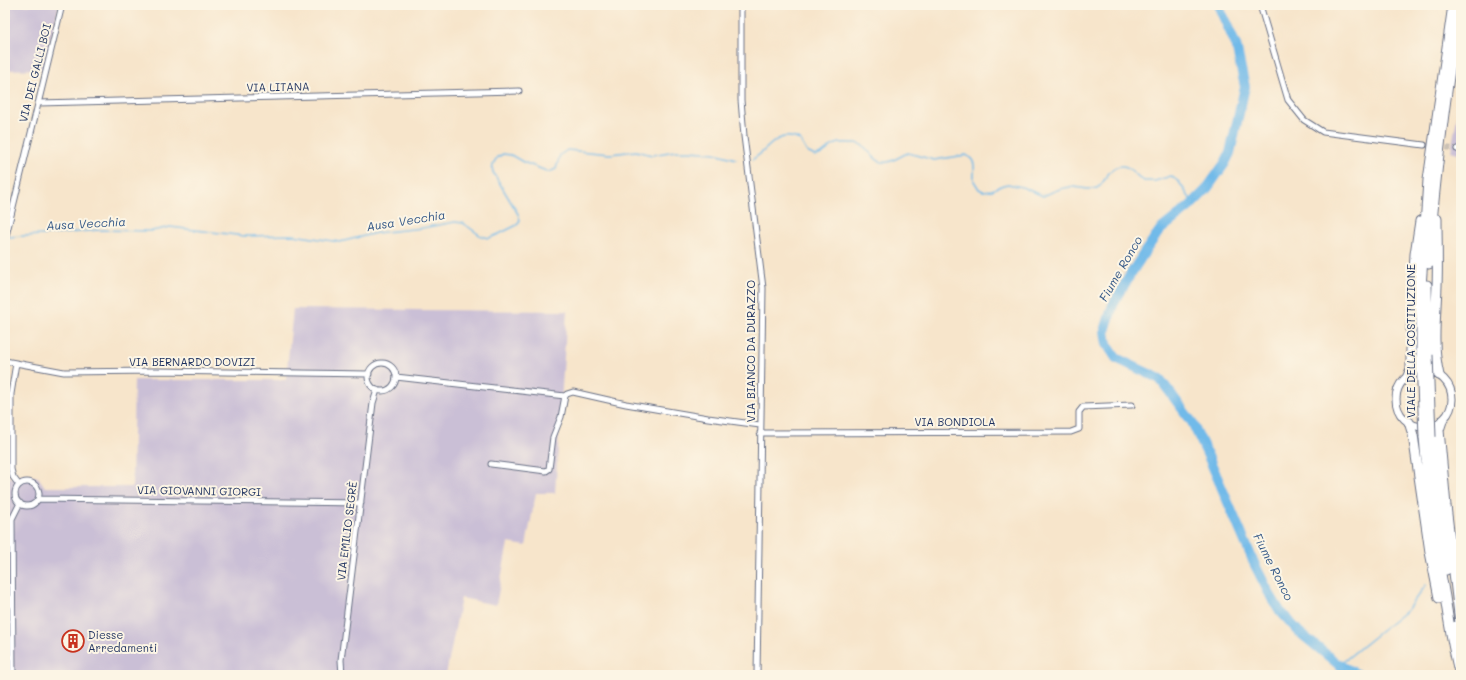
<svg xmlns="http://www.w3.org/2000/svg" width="1466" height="680" font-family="Mali,sans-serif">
<rect width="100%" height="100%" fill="#fcf5e5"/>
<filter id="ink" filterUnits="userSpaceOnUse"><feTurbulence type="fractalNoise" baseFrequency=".025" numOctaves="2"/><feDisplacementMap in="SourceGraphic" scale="8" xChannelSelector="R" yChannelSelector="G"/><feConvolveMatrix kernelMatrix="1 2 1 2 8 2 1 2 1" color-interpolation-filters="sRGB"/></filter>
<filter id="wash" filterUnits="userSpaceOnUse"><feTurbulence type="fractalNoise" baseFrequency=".012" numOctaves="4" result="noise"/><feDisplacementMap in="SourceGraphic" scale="16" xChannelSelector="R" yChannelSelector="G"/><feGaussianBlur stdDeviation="0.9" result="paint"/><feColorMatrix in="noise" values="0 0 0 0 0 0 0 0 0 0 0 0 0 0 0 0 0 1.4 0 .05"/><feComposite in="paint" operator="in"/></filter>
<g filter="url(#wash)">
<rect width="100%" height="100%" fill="#f7e5cb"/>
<path fill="#cabfd6" d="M 5,5 L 59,5 L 43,69 L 5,70 Z
M 1461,95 L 1461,154 L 1451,151 Z
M 293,309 L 567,311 L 555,493 L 536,493 L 526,546 L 508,543 L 496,605 L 461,598 L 446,675 L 5,675 L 5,401 L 7,401 L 9,478 L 25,475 L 38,477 L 45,487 L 132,487 L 134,380 L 286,380 Z"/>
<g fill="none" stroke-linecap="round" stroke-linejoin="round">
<path stroke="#71bae9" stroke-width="1.5" d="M 753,159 C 770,149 776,129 800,140 L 807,152 L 815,156 C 825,155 827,147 836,144 C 841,142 849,143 855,143 C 870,143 872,168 891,161 C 897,159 902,155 908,153 L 934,160 L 966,155 C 978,161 973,170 974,181 L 979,189 L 983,191 L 992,190 L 1003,185 L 1008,184 L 1022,187 L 1043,196 C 1052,192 1061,187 1072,187 C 1080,187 1089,191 1097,188 C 1107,182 1107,167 1121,166 C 1130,165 1136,177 1144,181 L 1155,181 L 1171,176 L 1179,182 L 1193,203
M 7,237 L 59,234 L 98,230 L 152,231 L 170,227 L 245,236 L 293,235 L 340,242 L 376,233 L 422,228 L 455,222 L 463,223 L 481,236 L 489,238 L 499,234 L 517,225 L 520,220 L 518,214 L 493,172 C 491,164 496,157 503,154 L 511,155 L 523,162 L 549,172 L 556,169 L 560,155 L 567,150 L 610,154 L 636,151 L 652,155 L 675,151 L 691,151 L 715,153 L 736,159
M 1456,539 L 1461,530
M 1339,665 L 1407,610 L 1426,585"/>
<path stroke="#71bae9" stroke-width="10" d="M 1218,5 L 1236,45 L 1245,87 L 1230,153 L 1225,163 L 1206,190 L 1189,207 L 1160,230 L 1146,250 L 1130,275 L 1113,305 L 1105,331 L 1107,344 L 1116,358 L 1160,379 L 1192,422 L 1208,456 L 1255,565 L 1269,593 L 1280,611 L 1299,632 L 1339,665 L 1359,675"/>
</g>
</g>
<g filter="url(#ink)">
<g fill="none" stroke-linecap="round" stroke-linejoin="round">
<path stroke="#cbc1b5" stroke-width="5" stroke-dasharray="5 2.5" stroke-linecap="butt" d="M 1424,145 L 1457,149"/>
<g stroke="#686f84" stroke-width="7">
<path id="street" d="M 741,5 L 741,100 L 744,136 L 763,288 L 757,675
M 1260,5 L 1288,100 L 1304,120 L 1323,132 L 1424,145
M 38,103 L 519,91
M 1457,149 L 1461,150
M 5,240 L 62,5
M 5,361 L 64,372 L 156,371 L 369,374
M 16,363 L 11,394 L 11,469 L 13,477 L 19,485
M368 377a14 14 0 1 1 28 0a14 14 0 1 1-28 0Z
M 396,377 L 565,396
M 760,433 L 1071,432 L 1079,429 L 1079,412 L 1083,407 L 1132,405
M 491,464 L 546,471 L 549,469 L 553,437 L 561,417 L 565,396 L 567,394 L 573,392 L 626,404 L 708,418 L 760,425
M15 494a12 12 0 1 1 24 0a12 12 0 1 1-24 0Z
M 38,499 L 361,503
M 13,675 L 12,519 L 20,503
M 342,675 L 341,660 L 373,403 L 377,390"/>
</g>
<g stroke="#686f84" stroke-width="9">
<path id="secondary" d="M1396 399a28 28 0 1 1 56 0a28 28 0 1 1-56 0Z"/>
</g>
<g stroke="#686f84" stroke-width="11">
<path id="highway" d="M 1437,219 C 1437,241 1438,264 1437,286 C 1436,315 1432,347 1439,375
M 1429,264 C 1434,178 1446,93 1459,9
M 1427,285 L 1428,355
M 1421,357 L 1421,288 L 1428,180 L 1453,5
M 1408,376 L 1411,369 L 1411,330 L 1415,254 L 1420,221
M 1442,421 L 1439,430 L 1446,506 L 1461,631
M 1409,422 L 1413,435 L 1430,552 L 1439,598
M 1424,437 C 1428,491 1435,544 1445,597 C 1449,623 1453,650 1460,675
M 1431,437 L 1435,483 L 1446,570
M 1456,626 L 1461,646"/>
</g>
<use href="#street" stroke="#fff" stroke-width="5"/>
<use href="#secondary" stroke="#fff" stroke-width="7"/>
<use href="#highway" stroke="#fff" stroke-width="9"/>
<g stroke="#686f84" stroke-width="11" stroke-linecap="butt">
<path id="highway-bridge" d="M 1428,355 L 1431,437
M 1421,357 L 1424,437"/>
</g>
<use href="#highway-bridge" stroke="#fff" stroke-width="9"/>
</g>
</g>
<defs>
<g id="building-ring" transform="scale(1.15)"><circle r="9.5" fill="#fcf5e5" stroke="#c8321e" stroke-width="1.5"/><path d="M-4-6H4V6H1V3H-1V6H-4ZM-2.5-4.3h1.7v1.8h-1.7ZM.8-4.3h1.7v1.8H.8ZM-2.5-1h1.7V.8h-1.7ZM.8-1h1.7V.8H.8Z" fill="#c8321e"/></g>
</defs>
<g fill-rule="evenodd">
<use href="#building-ring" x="73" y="641"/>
</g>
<g text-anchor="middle" stroke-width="4" stroke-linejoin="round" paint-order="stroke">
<g font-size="11" fill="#1b2f5e" stroke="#fcf5e5">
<text transform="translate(35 73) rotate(-76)" y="4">VIA DEI GALLI BOI</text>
<text transform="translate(278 87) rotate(-1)" y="4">VIA LITANA</text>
<text transform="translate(1411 341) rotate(-90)" y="4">VIALE DELLA COSTITUZIONE</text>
<text transform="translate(751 351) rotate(-90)" y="4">VIA BIANCO DA DURAZZO</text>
<text x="192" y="366">VIA BERNARDO DOVIZI</text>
<text x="955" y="426">VIA BONDIOLA</text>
<text transform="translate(199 491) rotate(1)" y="4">VIA GIOVANNI GIORGI</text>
<text transform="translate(347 531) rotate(-83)" y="4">VIA EMILIO SEGRÈ</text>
</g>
<g font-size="11" fill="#1b2f5e" stroke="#fcf5e5" text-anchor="start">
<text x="88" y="639">Diesse<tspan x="88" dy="13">Arredamenti</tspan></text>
</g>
<g font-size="12" font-style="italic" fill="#355988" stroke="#fcf5e5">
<text transform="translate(406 221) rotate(-9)" y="4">Ausa Vecchia</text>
<text transform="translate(86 224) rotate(-3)" y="4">Ausa Vecchia</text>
<text transform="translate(1121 269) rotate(-60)" y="4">Fiume Ronco</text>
<text transform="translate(1273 567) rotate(63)" y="4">Fiume Ronco</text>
</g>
</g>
<rect width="1466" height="680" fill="none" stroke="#fcf5e5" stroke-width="20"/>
</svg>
